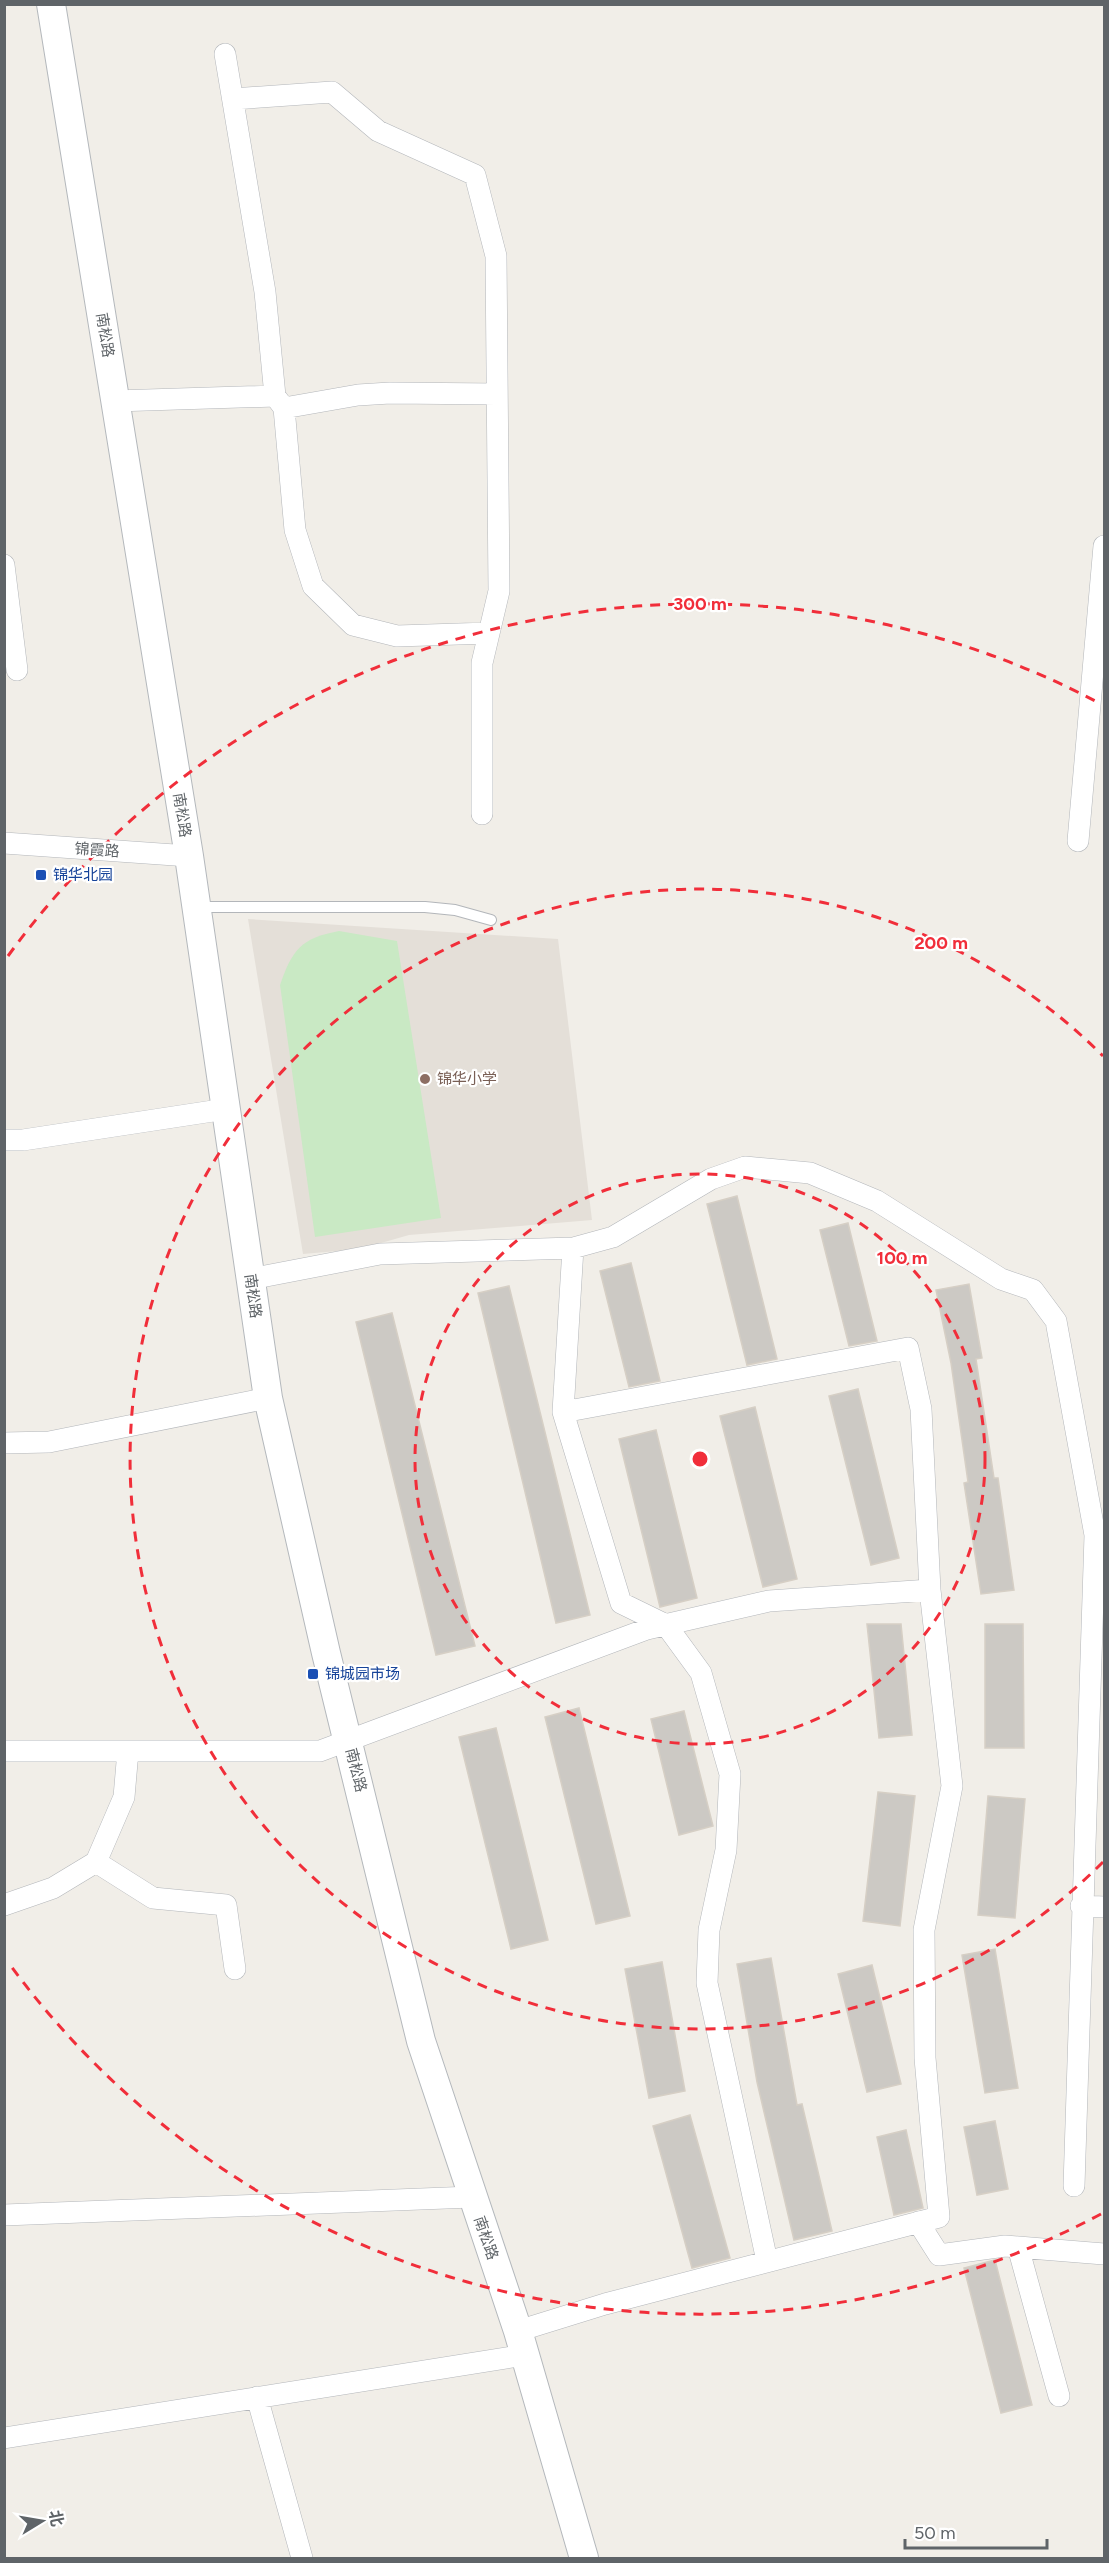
<svg xmlns="http://www.w3.org/2000/svg" width="1109" height="2563" font-family="Figtree,'Noto Sans SC',sans-serif">
<rect width="100%" height="100%" fill="#f1eee8"/>
<path fill="#e4dfd8" d="M 248,919 L 558,939 L 592,1220 L 409,1235 L 360,1249 L 303,1254 Z"/>
<path fill="#c9e9c4" d="M 339,931 L 397,941 L 441,1218 L 315,1237 L 280,985 C 292,950 301,938 339,931 Z"/>
<path fill="#ccc9c4" stroke="#d6cfc5" stroke-width="1.5" d="M 737,1196 L 777,1359 L 747,1365 L 707,1204 Z
M 848,1223 L 877,1341 L 849,1346 L 820,1230 Z
M 631,1263 L 660,1381 L 629,1387 L 600,1271 Z
M 969,1284 L 982,1358 L 976,1359 L 994,1478 L 998,1478 L 1014,1590 L 981,1594 L 964,1483 L 968,1482 L 951,1363 L 936,1290 Z
M 509,1286 L 590,1615 L 556,1623 L 478,1293 Z
M 392,1313 L 475,1646 L 436,1655 L 356,1322 Z
M 858,1389 L 899,1558 L 871,1565 L 829,1396 Z
M 755,1407 L 797,1579 L 763,1587 L 720,1416 Z
M 656,1430 L 697,1598 L 660,1607 L 619,1439 Z
M 867,1624 L 901,1624 L 912,1735 L 879,1738 Z
M 985,1624 L 1023,1624 L 1024,1748 L 985,1748 Z
M 579,1708 L 630,1916 L 596,1924 L 545,1717 Z
M 684,1711 L 713,1826 L 679,1835 L 651,1719 Z
M 496,1728 L 548,1940 L 511,1949 L 459,1737 Z
M 878,1792 L 915,1796 L 900,1926 L 863,1921 Z
M 988,1796 L 1025,1799 L 1015,1918 L 978,1915 Z
M 995,1949 L 1018,2088 L 985,2093 L 962,1955 Z
M 771,1958 L 797,2105 L 802,2104 L 832,2231 L 794,2240 L 757,2082 L 737,1964 Z
M 662,1962 L 685,2091 L 649,2098 L 625,1969 Z
M 872,1965 L 901,2084 L 867,2092 L 838,1974 Z
M 690,2115 L 730,2258 L 692,2268 L 653,2126 Z
M 995,2121 L 1008,2189 L 977,2195 L 964,2127 Z
M 906,2130 L 923,2208 L 894,2215 L 877,2137 Z
M 995,2260 L 1032,2405 L 1001,2413 L 964,2268 Z"/>
<g fill="none" stroke-linecap="round" stroke-linejoin="round">
<g stroke="#b3b6ba" stroke-width="12">
<path id="lane" d="M 197,907 L 425,907 L 455,910 L 491,920"/>
</g>
<g stroke="#b3b6ba" stroke-width="22">
<path id="street" d="M 225,54 L 265,292 L 275,396 L 284,408 L 295,530 L 313,586 L 353,625 L 397,636 L 489,633
M 233,99 L 332,92 L 378,131 L 475,175 L 496,256 L 499,591 L 482,663 L 482,814
M 115,401 L 275,396
M 284,408 L 358,395 L 390,393 L 497,394
M 4,565 L 17,670
M 1078,841 L 1104,546
M 4,843 L 189,856
M 4,1140 L 23,1140 L 226,1109
M 250,1279 L 380,1254 L 573,1248 L 613,1237 L 711,1179 L 745,1167 L 810,1173 L 877,1201 L 1001,1279 L 1033,1290 L 1056,1321 L 1095,1535 L 1074,2186
M 563,1412 L 621,1603 L 666,1625 L 701,1673 L 730,1774 L 726,1850 L 709,1930 L 707,1983 L 767,2261
M 4,1443 L 49,1442 L 268,1398
M 4,1751 L 320,1751 L 647,1629 L 769,1601 L 930,1590
M 96,1862 L 153,1898 L 226,1905 L 235,1969
M 4,1905 L 53,1888 L 96,1862 L 124,1797 L 128,1751
M 1081,1906 L 1104,1907
M 4,2215 L 472,2197
M 918,2222 L 939,2255 L 1005,2246 L 1104,2254
M 1018,2247 L 1059,2396
M 518,2331 L 605,2304 L 939,2217 L 925,2058 L 924,1930 L 952,1786 L 930,1590 L 921,1409 L 908,1348 L 563,1412 L 573,1248
M 257,2397 L 302,2558
M 4,2438 L 525,2355"/>
</g>
<g stroke="#b4b8bc" stroke-width="30">
<path id="secondary" d="M 51,4 L 189,856 L 268,1398 L 326,1653 L 421,2041 L 518,2331 L 584,2558"/>
</g>
<use href="#lane" stroke="#fff" stroke-width="10"/>
<use href="#street" stroke="#fff" stroke-width="21"/>
<use href="#secondary" stroke="#fff" stroke-width="28"/>
</g>
<g fill="none" stroke="#f12e3a" stroke-width="3" stroke-dasharray="10 8">
<circle cx="700" cy="1459" r="285"/>
<path d="M1103 1862A570 570 0 1 1 1103 1056"/>
<path d="M1101 2214A855 855 0 0 1 8 1962M8 956A855 855 0 0 1 1101 704"/>
</g>
<g fill="#1a4fb4" stroke="#fff" stroke-width="2">
<rect x="35" y="869" width="12" height="12" rx="3"/>
<rect x="307" y="1668" width="12" height="12" rx="3"/>
</g>
<circle fill="#8d6e63" stroke="#fff" stroke-width="2" cx="425" cy="1079" r="6"/>
<g text-anchor="middle" stroke-width="4.5" stroke-linejoin="round" paint-order="stroke">
<g font-size="15" fill="#5f6468" stroke="#fff">
<text transform="translate(105 335) rotate(81)" y="5">南松路</text>
<text transform="translate(182 815) rotate(81)" y="5">南松路</text>
<text transform="translate(97 850) rotate(4)" y="5">锦霞路</text>
<text transform="translate(253 1296) rotate(82)" y="5">南松路</text>
<text transform="translate(356 1770) rotate(76)" y="5">南松路</text>
<text transform="translate(486 2238) rotate(71)" y="5">南松路</text>
</g>
<g font-size="15" fill="#164399" stroke="#fff" text-anchor="start">
<text x="53" y="880">锦华北园</text>
<text x="325" y="1679">锦城园市场</text>
</g>
<g font-size="15" fill="#785e54" stroke="#fff" text-anchor="start">
<text x="437" y="1084">锦华小学</text>
</g>
</g>
<circle cx="700" cy="1459" r="9" fill="#f12e3a" stroke="#fff" stroke-width="3"/>
<g font-size="18" text-anchor="middle" font-weight="bold" fill="#f12e3a" stroke="#fff" stroke-width="4.5" stroke-linejoin="round" paint-order="stroke">
<text x="700" y="610">300 m</text>
<text x="941" y="949">200 m</text>
<text x="902" y="1264">100 m</text>
</g>
<rect width="1109" height="2563" fill="none" stroke="#5f6468" stroke-width="12"/>
<g transform="translate(42 2521) rotate(79)" stroke="#ffffff" stroke-width="4.5" paint-order="stroke">
<path d="M0-4.5L10 22L0 15L-10 22Z" fill="#5f6468"/>
<text y="-9" font-size="16" font-weight="bold" text-anchor="middle" fill="#5f6468">北</text>
</g>
<path d="M905 2539v9h142v-9" fill="none" stroke="#5f6468" stroke-width="3"/>
<text x="914" y="2539" font-size="18" fill="#5f6468" stroke="#ffffff" stroke-width="4.5" paint-order="stroke">50 m</text>
</svg>
